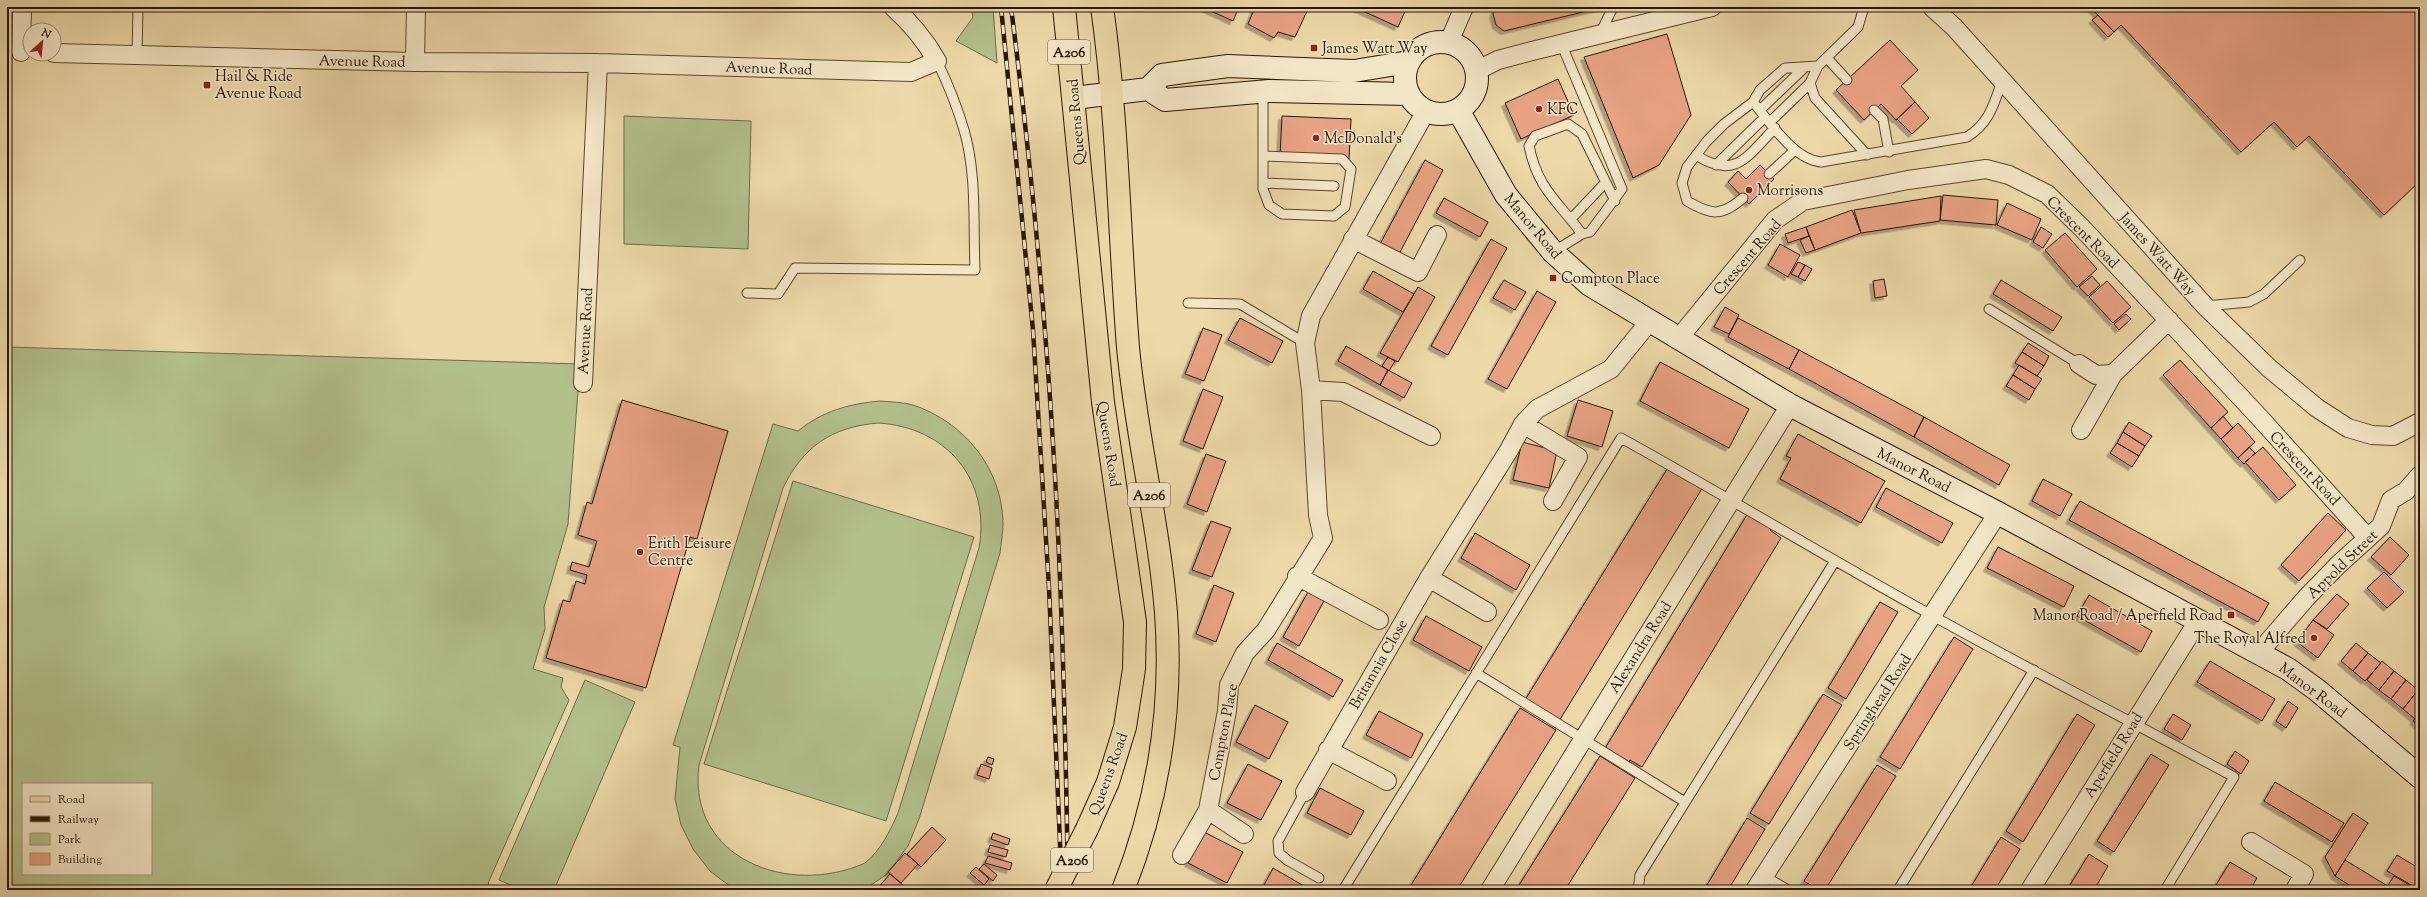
<svg xmlns="http://www.w3.org/2000/svg" width="2427" height="897" font-family="'Sorts Mill Goudy',serif">
<defs>
<filter id="shadow"><feDropShadow dx="-3.5" dy="3.5" stdDeviation="0" flood-color="#0004"/></filter>
</defs>
<rect width="100%" height="100%" fill="#ecd8a8"/>
<filter id="stains"><feTurbulence type="fractalNoise" baseFrequency=".005" numOctaves="4"/><feColorMatrix values="0 0 0 0 .2 0 0 0 0 .09 0 0 0 0 .02 0 0 0 .5 -.17"/></filter>
<radialGradient id="worn" r=".72"><stop offset=".6" stop-color="#630" stop-opacity="0"/><stop offset="1" stop-color="#630" stop-opacity=".3"/></radialGradient>
<path fill="#b2c08c" stroke="#6c6b47" fill-rule="evenodd" d="M 971,7 L 993,7 L 997,63 L 956,41 L 973,17 Z
M 624,116 L 751,121 L 748,249 L 624,244 Z
M 7,347 L 580,364 L 568,524 L 544,607 L 545,629 L 533,669 L 563,678 L 561,687 L 569,700 L 489,881 L 487,890 L 7,890 ZM 23,784 L 151,784 L 151,874 L 23,874 Z
M 880,401 C 890,402 903,402 913,405 C 964,422 1002,468 1003,523 C 1003,533 1001,543 1000,553 L 919,819 L 908,846 L 887,874 L 864,890 L 735,890 L 710,871 L 693,849 L 681,825 L 675,799 L 680,747 L 673,745 L 773,424 L 798,431 C 823,411 848,404 880,401 ZM 878,423 C 946,427 991,479 979,548 L 898,813 C 890,831 881,850 865,863 C 789,897 687,859 699,765 L 783,488 C 803,447 831,427 878,423 Z
M 793,481 L 974,537 L 886,821 L 704,764 Z
M 585,680 L 635,702 L 554,890 L 522,890 L 499,880 Z"/>
<path fill="#e7a284" stroke="#271602" filter="url(#shadow)" d="M 1202,7 L 1239,7 L 1233,21 Z
M 1255,7 L 1309,7 L 1295,37 L 1278,32 L 1274,38 L 1248,24 Z
M 1354,7 L 1407,7 L 1398,27 Z
M 1496,7 L 1604,7 L 1504,31 L 1496,25 L 1493,14 Z
M 2090,7 L 2420,7 L 2420,59 L 2417,62 L 2420,65 L 2420,181 L 2384,215 L 2309,136 L 2297,147 L 2274,122 L 2241,152 L 2121,25 L 2114,32 Z
M 2098,15 L 2114,32 L 2108,37 L 2092,20 Z
M 1667,34 L 1691,115 L 1659,165 L 1633,178 L 1584,57 Z
M 1890,40 L 1918,70 L 1901,86 L 1915,102 L 1896,120 L 1881,104 L 1864,120 L 1836,90 Z
M 1558,79 L 1574,115 L 1521,139 L 1505,103 Z
M 1915,102 L 1929,118 L 1912,134 L 1897,119 Z
M 1282,116 L 1351,119 L 1349,159 L 1280,156 Z
M 1425,160 L 1443,170 L 1398,256 L 1379,246 Z
M 1760,165 L 1774,179 L 1749,204 L 1728,182 L 1738,171 L 1746,179 Z
M 1943,195 L 1998,200 L 1996,225 L 1940,220 Z
M 1941,196 L 1940,221 L 1861,233 L 1854,210 Z
M 1444,198 L 1488,222 L 1480,237 L 1436,213 Z
M 2007,203 L 2041,219 L 2032,240 L 1997,225 Z
M 1852,210 L 1861,233 L 1815,250 L 1806,227 Z
M 1806,227 L 1809,236 L 1788,243 L 1785,234 Z
M 2041,227 L 2052,234 L 2043,248 L 2033,242 Z
M 2065,233 L 2097,269 L 2077,287 L 2045,250 Z
M 1809,236 L 1815,250 L 1806,253 L 1800,240 Z
M 1491,239 L 1507,248 L 1448,355 L 1431,346 Z
M 1780,244 L 1800,255 L 1788,277 L 1768,265 Z
M 1798,262 L 1805,265 L 1798,277 L 1791,274 Z
M 1805,265 L 1812,269 L 1805,281 L 1798,277 Z
M 1373,271 L 1414,294 L 1403,312 L 1363,289 Z
M 2092,276 L 2100,285 L 2088,296 L 2079,287 Z
M 1884,279 L 1887,296 L 1875,298 L 1873,281 Z
M 1504,280 L 1526,292 L 1515,310 L 1493,298 Z
M 2001,280 L 2062,317 L 2053,331 L 1993,294 Z
M 2107,281 L 2131,307 L 2113,323 L 2089,297 Z
M 1418,287 L 1435,297 L 1398,362 L 1380,353 Z
M 1537,291 L 1556,302 L 1507,389 L 1488,379 Z
M 1725,307 L 1739,315 L 1729,334 L 1714,327 Z
M 2126,314 L 2131,319 L 2119,330 L 2114,324 Z
M 1240,318 L 1283,341 L 1272,363 L 1228,340 Z
M 1738,318 L 1799,350 L 1789,369 L 1728,337 Z
M 1203,328 L 1222,335 L 1204,381 L 1185,374 Z
M 2028,343 L 2049,356 L 2044,366 L 2022,352 Z
M 1346,346 L 1388,370 L 1380,385 L 1338,361 Z
M 1799,350 L 1924,417 L 1914,437 L 1789,369 Z
M 2022,352 L 2044,366 L 2037,376 L 2015,363 Z
M 1388,357 L 1395,361 L 1389,371 L 1382,366 Z
M 2180,360 L 2228,412 L 2211,428 L 2163,375 Z
M 1660,362 L 1749,409 L 1729,448 L 1640,401 Z
M 2019,365 L 2042,379 L 2035,389 L 2013,375 Z
M 1388,370 L 1412,383 L 1404,398 L 1380,385 Z
M 2013,375 L 2035,389 L 2029,400 L 2006,386 Z
M 1203,389 L 1223,397 L 1203,449 L 1183,441 Z
M 622,400 L 728,431 L 697,539 L 690,537 L 646,688 L 546,658 L 563,600 L 570,602 L 576,581 L 585,584 L 587,575 L 570,570 L 572,562 L 589,567 L 597,541 L 578,535 L 587,502 L 592,504 Z
M 1578,400 L 1613,411 L 1602,447 L 1567,436 Z
M 2223,416 L 2233,428 L 2221,439 L 2211,428 Z
M 1924,417 L 2010,465 L 1999,485 L 1914,437 Z
M 2129,422 L 2152,436 L 2145,446 L 2123,432 Z
M 2238,423 L 2255,442 L 2238,458 L 2221,439 Z
M 2123,432 L 2145,446 L 2139,456 L 2117,443 Z
M 1798,434 L 1885,481 L 1861,523 L 1780,479 L 1791,458 L 1786,456 Z
M 1522,442 L 1557,451 L 1549,488 L 1513,480 Z
M 2117,443 L 2139,456 L 2132,467 L 2110,453 Z
M 2249,447 L 2255,453 L 2244,464 L 2238,458 Z
M 2263,447 L 2296,485 L 2279,500 L 2245,462 Z
M 1206,454 L 1226,461 L 1207,512 L 1187,504 Z
M 1669,466 L 1703,487 L 1559,721 L 1525,700 Z
M 2043,479 L 2072,494 L 2060,516 L 2032,501 Z
M 1886,488 L 1953,523 L 1942,543 L 1876,507 Z
M 2080,501 L 2269,603 L 2258,622 L 2069,520 Z
M 1748,513 L 1772,527 L 1770,530 L 1781,538 L 1642,767 L 1630,760 L 1628,764 L 1604,750 Z
M 2328,513 L 2346,530 L 2299,581 L 2281,565 Z
M 1211,521 L 1231,528 L 1212,577 L 1192,570 Z
M 1475,533 L 1530,565 L 1516,590 L 1461,558 Z
M 2390,537 L 2409,555 L 2391,575 L 2371,557 Z
M 1998,547 L 2074,586 L 2064,607 L 1987,568 Z
M 2384,572 L 2404,592 L 2387,608 L 2367,588 Z
M 1214,585 L 1234,593 L 1216,642 L 1196,634 Z
M 1308,592 L 1324,601 L 1299,646 L 1283,637 Z
M 2337,594 L 2349,604 L 2327,629 L 2313,620 Z
M 2089,595 L 2152,631 L 2141,652 L 2077,616 Z
M 1880,602 L 1898,612 L 1846,699 L 1828,688 Z
M 1426,616 L 1482,647 L 1469,671 L 1413,640 Z
M 2313,620 L 2334,635 L 2318,658 L 2297,642 Z
M 1954,637 L 1973,649 L 1900,769 L 1880,757 Z
M 1277,643 L 1343,680 L 1333,697 L 1268,660 Z
M 2356,643 L 2368,653 L 2353,671 L 2341,661 Z
M 2368,653 L 2381,663 L 2365,681 L 2353,671 Z
M 2210,661 L 2275,699 L 2262,721 L 2197,682 Z
M 2382,661 L 2394,671 L 2379,690 L 2367,680 Z
M 2394,671 L 2406,680 L 2391,699 L 2379,690 Z
M 2406,680 L 2418,690 L 2403,709 L 2391,699 Z
M 2418,690 L 2420,712 L 2415,719 L 2403,709 Z
M 1823,694 L 1842,705 L 1769,824 L 1750,813 Z
M 2288,701 L 2298,708 L 2286,728 L 2276,721 Z
M 1255,705 L 1288,722 L 1269,759 L 1236,742 Z
M 1520,708 L 1556,730 L 1457,890 L 1408,890 Z
M 1379,711 L 1423,734 L 1411,758 L 1366,735 Z
M 2420,712 L 2420,727 L 2413,721 Z
M 2077,714 L 2095,725 L 2023,842 L 2006,831 Z
M 2173,714 L 2191,725 L 2182,740 L 2164,729 Z
M 2235,751 L 2249,761 L 2241,774 L 2227,764 Z
M 2151,754 L 2169,765 L 2114,852 L 2097,841 Z
M 1600,756 L 1635,778 L 1565,890 L 1516,890 Z
M 988,757 L 994,759 L 992,765 L 986,762 Z
M 981,764 L 992,768 L 989,779 L 977,775 Z
M 1248,764 L 1282,781 L 1261,820 L 1227,803 Z
M 1877,765 L 1896,776 L 1825,890 L 1818,890 L 1804,881 Z
M 2275,782 L 2344,823 L 2332,842 L 2264,801 Z
M 1320,788 L 1364,811 L 1351,835 L 1307,813 Z
M 2353,813 L 2368,823 L 2335,876 L 2325,857 Z
M 1747,818 L 1765,829 L 1728,890 L 1704,890 Z
M 932,827 L 946,840 L 921,867 L 907,854 Z
M 1204,832 L 1243,852 L 1227,883 L 1188,863 Z
M 993,833 L 1010,839 L 1008,845 L 991,839 Z
M 2001,837 L 2020,849 L 1995,890 L 1969,890 Z
M 990,845 L 1008,850 L 1006,857 L 988,852 Z
M 905,853 L 918,864 L 901,883 L 888,872 Z
M 2089,854 L 2108,866 L 2094,890 L 2067,890 Z
M 2397,855 L 2420,869 L 2420,890 L 2387,871 Z
M 988,856 L 1012,863 L 1010,870 L 985,863 Z
M 2345,860 L 2386,885 L 2383,890 L 2357,890 L 2335,876 Z
M 2230,862 L 2257,878 L 2250,890 L 2213,890 Z
M 984,864 L 997,875 L 993,881 L 979,869 Z
M 976,867 L 989,879 L 984,885 L 970,873 Z
M 1273,868 L 1311,890 L 1268,890 L 1263,887 Z
M 890,874 L 904,886 L 901,890 L 876,890 Z
M 2394,876 L 2418,890 L 2385,890 Z"/>
<g fill="none" stroke-linecap="round" stroke-linejoin="round">
<g stroke="#58462c" stroke-width="11">
<path id="lane" d="M 1600,34 L 1613,7
M 137,56 L 138,7
M 1827,58 L 1847,80
M 1810,83 L 1815,98 L 1867,155
M 1753,102 C 1770,122 1794,160 1821,162 L 1967,137 C 1989,124 1994,104 2002,81
M 1760,110 L 1805,67
M 1874,110 L 1883,119 L 1889,152
M 1770,122 L 1810,83 L 1818,66 L 1858,27 L 1864,7
M 1696,155 C 1736,181 1748,155 1775,128
M 1263,156 L 1342,159 L 1351,169 L 1345,207 L 1334,216 L 1282,214 L 1269,205 L 1263,189 L 1263,92
M 1716,165 L 1765,117
M 1769,174 L 1795,150
M 1263,183 L 1334,186
M 1743,198 C 1721,217 1711,215 1687,201 L 1682,183 L 1687,167 L 1707,141 L 1724,124 L 1753,102 L 1760,90 L 1785,68 L 1818,66
M 1571,219 L 1605,183
M 1582,234 C 1558,201 1538,190 1529,146 L 1535,136 L 1568,124 L 1582,134 L 1615,201
M 1553,252 L 1582,234 L 1590,232 L 1622,189 L 1561,43
M 747,293 L 778,294 L 795,268 L 975,270 C 973,224 977,174 964,130 C 957,106 948,84 937,61
M 1188,303 L 1240,304 L 1305,343
M 2205,306 L 2249,302 L 2264,294 L 2300,260
M 1989,309 L 2079,364
M 1476,673 L 1685,802
M 1305,792 L 1278,841 L 1279,853 L 1287,860 L 1319,878
M 1764,876 L 1788,890
M 1343,890 L 1621,438 C 1726,496 1828,558 1933,616 C 2032,671 2134,723 2234,777 L 2165,890
M 1638,890 L 1640,875 L 1835,561
M 1898,890 L 2034,670"/>
</g>
<g stroke="#58462c" stroke-width="20">
<path id="street" d="M 1932,7 L 1954,27 L 2205,306 L 2269,368 L 2317,408 L 2348,428 L 2372,435 L 2393,436 L 2420,422
M 1449,42 L 1464,7
M 21,52 L 22,7
M 54,53 L 415,62 L 598,63 L 911,72 L 937,61 C 925,40 911,23 893,7
M 415,62 L 416,7
M 1478,70 L 1498,60 L 1532,51 L 1712,7
M 1426,111 L 1311,316 L 1305,343 L 1311,390 L 1343,392 L 1431,436
M 1353,239 L 1418,272 L 1437,235
M 1679,338 L 1775,220 L 1803,201 L 1908,180 L 1986,169 L 2009,175 L 2047,194 L 2082,228 L 2260,418 L 2367,537
M 2079,364 L 2096,375 L 2113,374
M 583,383 L 598,63
M 1523,424 L 1578,457 L 1553,501
M 2081,430 L 2113,374 L 2169,320
M 1297,576 L 1379,620
M 1429,578 L 1487,612
M 2260,654 L 2268,642 L 2306,598 L 2338,565 L 2381,526 L 2391,500 L 2406,491 L 2420,475
M 1328,750 L 1387,781
M 1305,792 L 1429,578 L 1509,450 L 1523,424 L 1537,409 L 1611,369 L 1649,322
M 1244,834 L 1208,810 L 1227,711 L 1229,685 L 1245,653 L 1266,630 L 1323,538 L 1318,515 L 1311,390
M 2251,842 L 2304,874 L 2295,890
M 1182,855 L 1208,810
M 1490,890 L 1790,405
M 1755,890 L 1998,513
M 2030,890 L 2198,621"/>
</g>
<g stroke="#271602" stroke-width="24">
<path id="secondary" d="M1405 78a36 36 0 1 1 72 0a36 36 0 1 1-72 0Z
M 1148,89 L 1165,100 L 1269,91 L 1408,94
M 1074,98 L 1148,89 L 1162,75 L 1228,66 L 1354,71 L 1409,62
M 1458,110 L 1506,195 L 1553,252 L 1590,285 L 1790,405 L 1998,513 L 2288,669 L 2317,690 L 2420,777"/>
</g>
<g stroke="#271602" stroke-width="24">
<path id="primary" d="M 1064,7 L 1103,402 L 1135,622 L 1134,669 L 1125,727 L 1108,782 L 1087,829
M 1102,7 C 1118,120 1119,234 1128,347 C 1136,436 1159,524 1166,613 C 1173,708 1158,802 1123,890"/>
</g>
<use href="#lane" stroke="#f3e6c6" stroke-width="9"/>
<use href="#street" stroke="#f3e6c6" stroke-width="18"/>
<use href="#secondary" stroke="#f3e6c6" stroke-width="22"/>
<use href="#primary" stroke="#ecd8a8" stroke-width="22"/>
<g stroke="#271602" stroke-width="4.5">
<path id="rail" d="M 1001,7 L 1033,330 L 1049,588 L 1062,890
M 1011,7 C 1031,163 1046,320 1055,476 C 1063,614 1066,752 1068,890"/>
</g>
<use href="#rail" stroke="#f3e6c6" stroke-width="3" stroke-dasharray="9" stroke-linecap="butt"/>
<g stroke="#271602" stroke-width="24" stroke-linecap="butt">
<path id="primary-bridge" d="M 1056,890 L 1087,829"/>
</g>
<use href="#primary-bridge" stroke="#ecd8a8" stroke-width="22"/>
</g>
<g fill="#8f2418" stroke="#f3e6c6" stroke-width="1.5">
<rect x="1310" y="44" width="8" height="8" rx="2"/>
<rect x="203" y="81" width="8" height="8" rx="2"/>
<circle cx="1539" cy="109" r="4"/>
<circle cx="1316" cy="138" r="4"/>
<circle cx="1749" cy="190" r="4"/>
<rect x="1549" y="274" width="8" height="8" rx="2"/>
<circle cx="640" cy="552" r="4"/>
<rect x="2227" y="611" width="8" height="8" rx="2"/>
<circle cx="2314" cy="638" r="4"/>
</g>
<g text-anchor="middle" stroke-width="3" stroke-linejoin="round" paint-order="stroke">
<g fill="#f3e6c6" stroke="#64543d" stroke-width="1">
<rect x="1048" y="40" width="42" height="24" rx="3"/>
<rect x="1128" y="483" width="42" height="24" rx="3"/>
<rect x="1051" y="848" width="42" height="24" rx="3"/>
</g>
<g font-size="14" font-weight="bold" fill="#271602">
<text x="1069" y="57">A206</text>
<text x="1149" y="500">A206</text>
<text x="1072" y="865">A206</text>
</g>
<g font-size="15" fill="#271602" stroke="#f3e6c6" text-anchor="start">
<text x="1322" y="53">James Watt Way</text>
<text x="215" y="81">Hail &amp; Ride<tspan x="215" dy="17">Avenue Road</tspan></text>
<text x="1547" y="114">KFC</text>
<text x="1324" y="143">McDonald's</text>
<text x="1757" y="195">Morrisons</text>
<text x="1561" y="283">Compton Place</text>
<text x="648" y="548">Erith Leisure<tspan x="648" dy="17">Centre</tspan></text>
<text x="2223" y="620" text-anchor="end">Manor Road / Aperfield Road</text>
<text x="2306" y="643" text-anchor="end">The Royal Alfred</text>
</g>
<g font-size="15" fill="#271602" stroke="#f3e6c6">
<text transform="translate(362 61) rotate(1)" y="5">Avenue Road</text>
<text transform="translate(769 68) rotate(2)" y="5">Avenue Road</text>
<text transform="translate(1076 122) rotate(-95)" y="5">Queens Road</text>
<text transform="translate(1533 226) rotate(50)" y="5">Manor Road</text>
<text transform="translate(2083 232) rotate(45)" y="5">Crescent Road</text>
<text transform="translate(2158 254) rotate(48)" y="5">James Watt Way</text>
<text transform="translate(1747 257) rotate(-49)" y="5">Crescent Road</text>
<text transform="translate(585 331) rotate(-87)" y="5">Avenue Road</text>
<text transform="translate(1109 444) rotate(81)" y="5">Queens Road</text>
<text transform="translate(2305 468) rotate(47)" y="5">Crescent Road</text>
<text transform="translate(1914 470) rotate(27)" y="5">Manor Road</text>
<text transform="translate(2342 564) rotate(-44)" y="5">Appold Street</text>
<text transform="translate(1640 647) rotate(-58)" y="5">Alexandra Road</text>
<text transform="translate(1378 664) rotate(-60)" y="5">Britannia Close</text>
<text transform="translate(2313 690) rotate(37)" y="5">Manor Road</text>
<text transform="translate(1877 702) rotate(-57)" y="5">Springhead Road</text>
<text transform="translate(1223 732) rotate(-79)" y="5">Compton Place</text>
<text transform="translate(2113 755) rotate(-58)" y="5">Aperfield Road</text>
<text transform="translate(1108 774) rotate(-70)" y="5">Queens Road</text>
</g>
</g>
<rect width="2427" height="897" fill="none" stroke="#ecd8a8" stroke-width="24"/>
<rect x="8" y="8" width="2411" height="881" fill="none" stroke="#271602" stroke-width="2"/>
<rect x="12" y="12" width="2403" height="873" fill="none" stroke="#271602"/>
<rect x="22" y="783" width="130" height="92" fill="#f3e6c6" stroke="#a19378"/>
<rect x="30" y="796" width="20" height="6" fill="#ecd8a8" stroke="#a19378"/>
<text x="58" y="803" font-size="12" fill="#271602">Road</text>
<rect x="30" y="816" width="20" height="6" fill="#271602" stroke="#a19378"/>
<text x="58" y="823" font-size="12" fill="#271602">Railway</text>
<rect x="30" y="833" width="20" height="12" fill="#b2c08c" stroke="#a19378"/>
<text x="58" y="843" font-size="12" fill="#271602">Park</text>
<rect x="30" y="853" width="20" height="12" fill="#e7a284" stroke="#a19378"/>
<text x="58" y="863" font-size="12" fill="#271602">Building</text>
<g transform="translate(42 42) rotate(27)"><circle r="19" fill="#f3e6c6" stroke="#a19378"/>
<path d="M0-3L7 15L0 10L-7 15Z" fill="#8f2418"/>
<text y="-6" font-size="11" font-weight="bold" text-anchor="middle" fill="#271602">N</text>
</g>
<rect width="100%" height="100%" filter="url(#stains)"/>
<rect width="100%" height="100%" fill="url(#worn)"/>
</svg>
